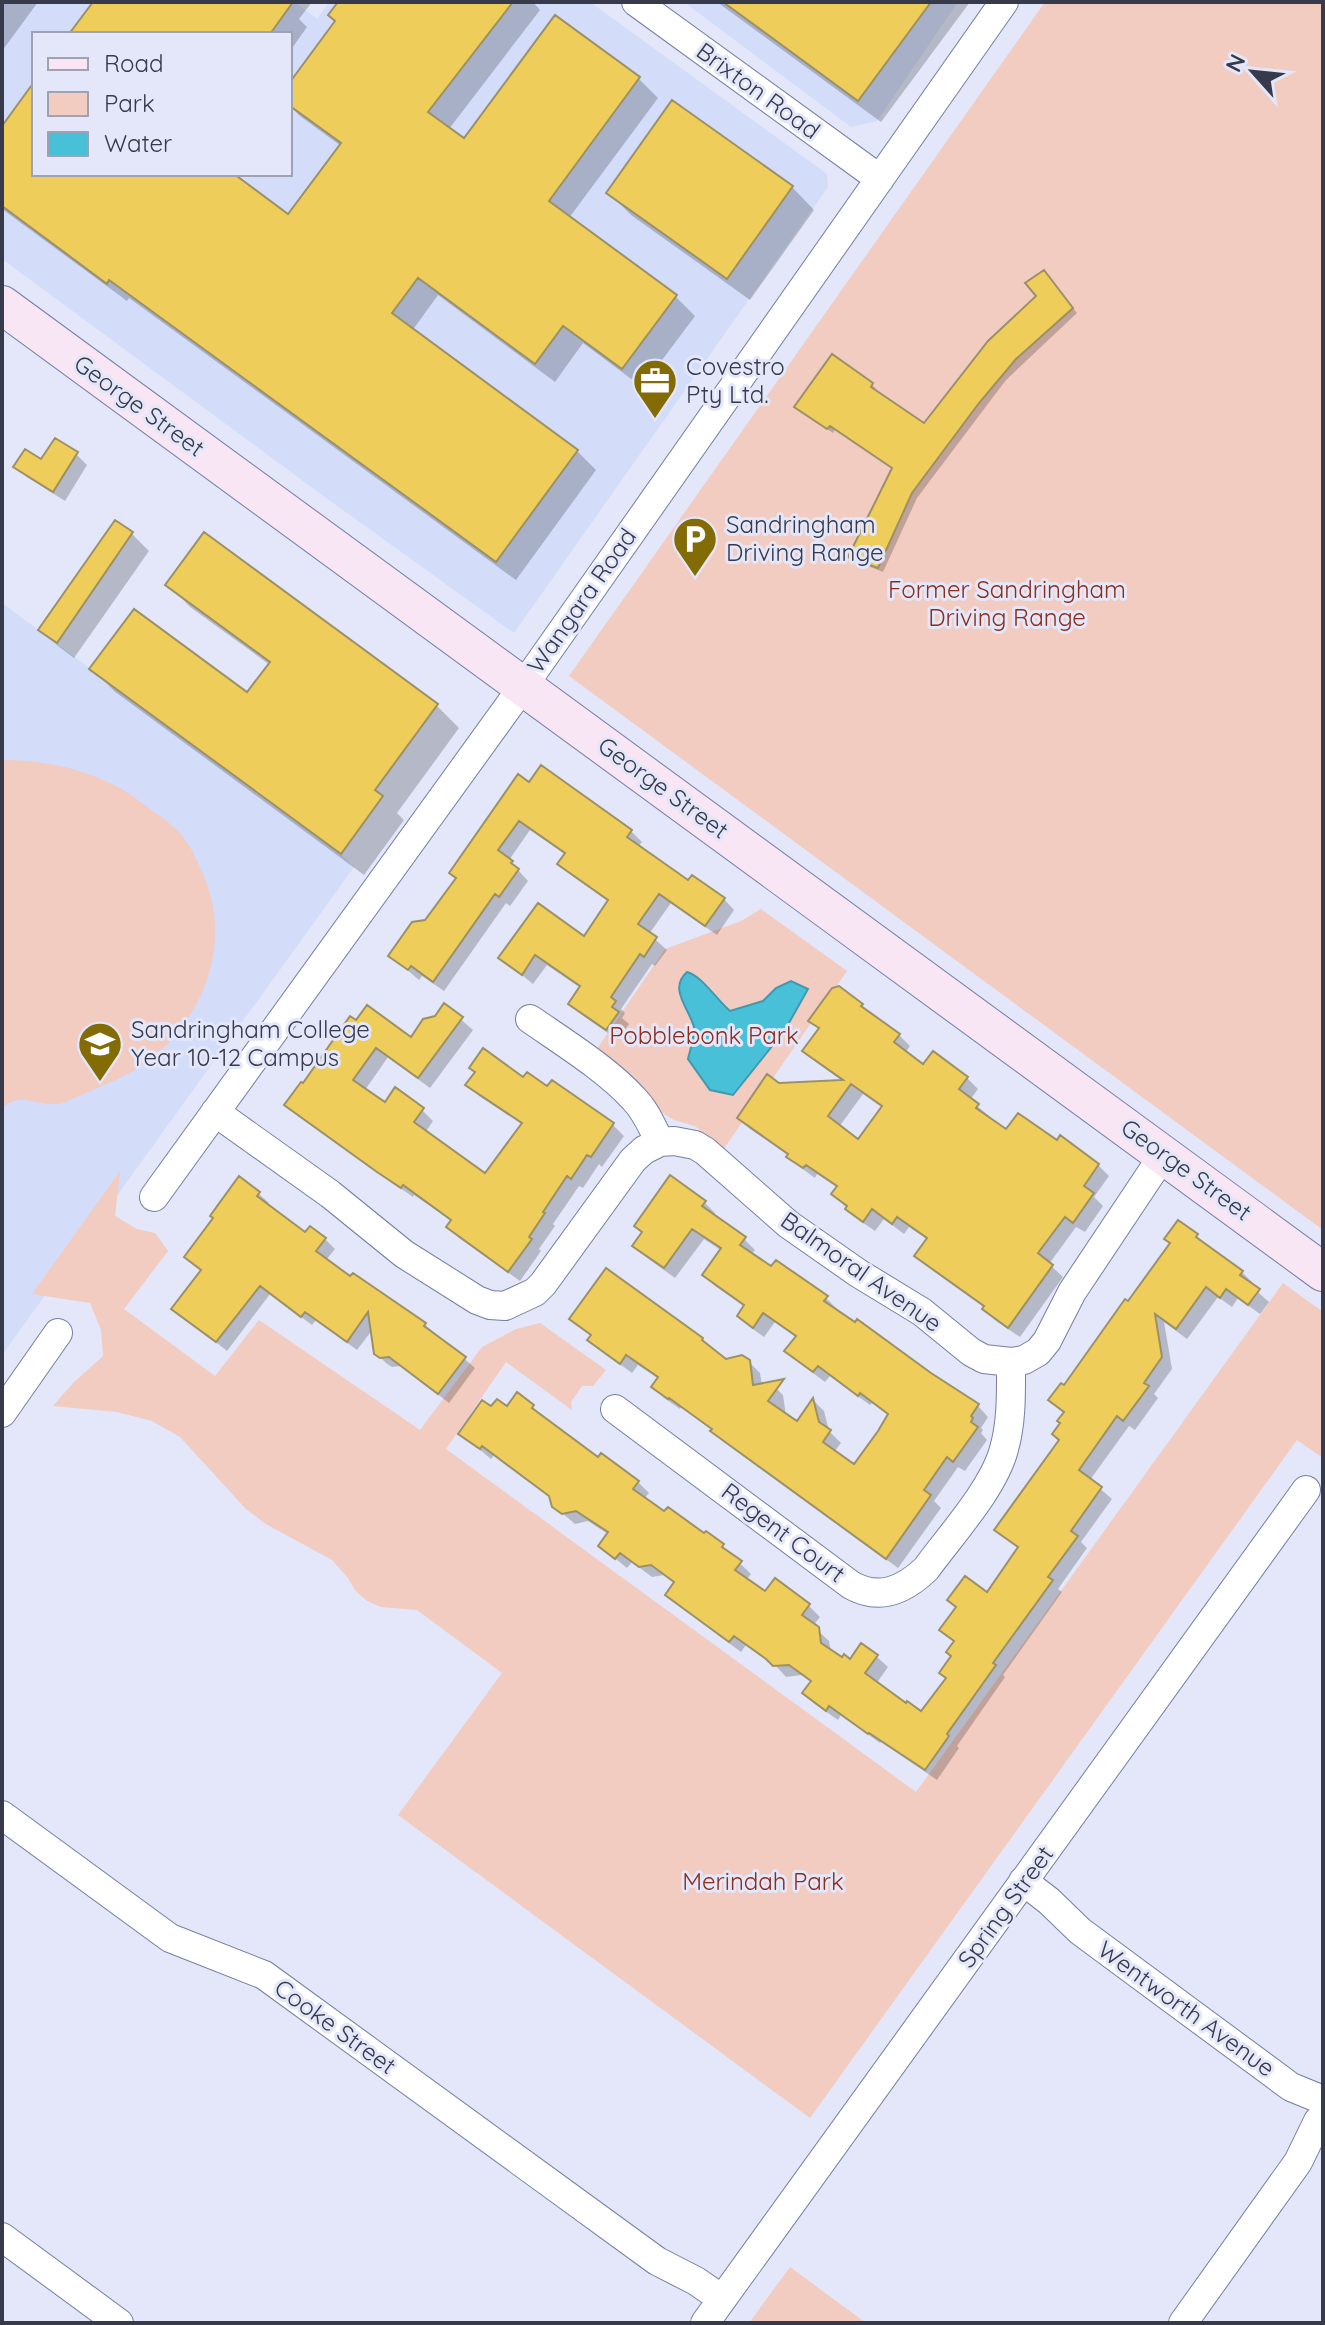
<svg xmlns="http://www.w3.org/2000/svg" width="1325" height="2325" font-family="Quicksand,sans-serif">
<rect width="100%" height="100%" fill="#e3e7f9"/>
<path fill="#d3dcf9" fill-rule="evenodd" d="M 2,2 L 295,2 L 317,19 L 329,2 L 590,2 L 827,174 L 828,187 L 514,633 L 322,495 L 2,259 ZM 34,34 L 290,34 L 290,174 L 34,174 Z
M 684,2 L 958,2 L 877,121 L 851,127 Z
M 2,603 L 341,854 L 354,867 L 2,1355 Z"/>
<path fill="#f2cbc1" d="M 1045,2 L 1323,2 L 1323,1230 L 569,676 Z
M 2,760 C 45,760 87,769 125,791 C 134,796 141,803 150,809 C 163,818 176,827 186,841 C 192,849 196,859 200,868 C 233,934 209,1008 156,1055 C 133,1076 92,1089 64,1103 C 59,1103 54,1105 50,1104 C 28,1103 22,1093 2,1108 Z
M 761,909 L 847,971 L 723,1150 L 695,1126 L 674,1120 L 659,1111 L 632,1078 L 597,1049 L 665,949 L 741,921 Z
M 120,1171 L 115,1216 L 137,1229 L 155,1233 L 168,1251 L 124,1309 L 215,1376 L 259,1320 L 420,1430 L 482,1347 L 516,1329 L 540,1323 L 606,1370 L 593,1386 L 582,1386 L 571,1402 L 572,1410 L 506,1362 L 446,1449 L 916,1792 L 1283,1283 L 1323,1312 L 1323,1458 L 1297,1440 L 810,2118 L 398,1815 L 502,1673 L 417,1610 L 381,1607 L 367,1601 L 355,1590 L 348,1578 L 332,1560 L 266,1524 L 246,1509 L 180,1437 L 152,1421 L 117,1412 L 53,1406 L 73,1383 L 103,1356 L 101,1330 L 90,1303 L 32,1294 Z
M 790,2267 L 866,2323 L 749,2323 Z"/>
<path fill="#47c0d8" stroke="#4298ae" stroke-width="2" d="M 687,972 C 702,976 717,1000 730,1011 L 763,1001 L 776,988 L 791,981 L 808,989 L 785,1030 L 733,1095 L 710,1090 L 688,1059 C 690,1050 695,1035 694,1027 C 689,1008 668,989 687,972 Z"/>
<path fill="#0003" fill-rule="evenodd" d="M 2,2 L 38,2 L 2,51 Z
M 95,2 L 312,2 L 299,19 L 307,27 L 290,51 L 290,34 L 72,34 Z
M 340,2 L 533,2 L 540,10 L 449,129 L 464,141 L 556,18 L 639,79 L 658,98 L 569,218 L 676,297 L 695,316 L 642,387 L 583,343 L 555,382 L 438,295 L 412,331 L 577,451 L 596,470 L 516,580 L 129,298 L 127,301 L 2,209 L 2,129 L 34,85 L 34,174 L 230,174 L 289,217 L 341,146 L 300,116 L 290,106 L 290,85 L 337,21 Z
M 717,2 L 970,2 L 881,122 Z
M 792,187 L 814,210 L 750,300 L 631,215 L 609,193 Z
M 1048,277 L 1077,313 L 1006,380 L 917,498 L 883,572 L 855,561 L 850,556 L 893,469 L 835,429 L 833,433 L 802,411 L 872,385 L 877,390 L 875,392 L 925,426 L 1039,296 Z
M 76,454 L 87,465 L 65,501 L 27,477 L 16,466 Z
M 116,523 L 132,534 L 149,551 L 74,658 L 58,646 L 41,630 Z
M 168,584 L 437,706 L 459,728 L 397,813 L 404,820 L 364,875 L 114,691 L 92,668 L 248,695 L 270,665 L 190,607 Z
M 519,777 L 631,831 L 642,842 L 638,847 L 689,883 L 724,899 L 734,910 L 717,935 L 671,903 L 649,934 L 667,950 L 655,966 L 652,964 L 621,1009 L 625,1013 L 622,1018 L 629,1024 L 618,1040 L 582,1015 L 571,1004 L 582,989 L 547,965 L 533,984 L 501,958 L 584,939 L 609,902 L 571,875 L 560,864 L 566,855 L 530,830 L 509,860 L 528,881 L 510,906 L 506,903 L 444,991 L 422,976 L 419,980 L 391,956 L 427,922 L 458,879 Z
M 861,1005 L 874,1017 L 899,1035 L 910,1046 L 905,1053 L 924,1066 L 967,1078 L 978,1089 L 970,1100 L 989,1116 L 987,1118 L 1007,1132 L 1057,1143 L 1098,1165 L 1109,1176 L 1094,1197 L 1103,1206 L 1085,1232 L 1076,1227 L 1049,1264 L 1063,1277 L 1020,1337 L 995,1320 L 985,1308 L 928,1267 L 917,1256 L 928,1240 L 909,1227 L 904,1234 L 884,1219 L 875,1231 L 859,1220 L 833,1194 L 838,1188 L 817,1174 L 815,1178 L 800,1167 L 789,1156 L 750,1129 L 739,1118 L 778,1085 L 844,1082 L 816,1062 L 805,1051 L 820,1030 L 810,1020 ZM 863,1094 L 883,1108 L 859,1142 L 839,1127 Z
M 445,1006 L 473,1030 L 430,1088 L 388,1057 L 365,1090 L 386,1104 L 422,1110 L 433,1121 L 425,1133 L 485,1176 L 523,1125 L 479,1096 L 468,1085 L 524,1080 L 548,1089 L 552,1082 L 613,1125 L 624,1136 L 602,1167 L 599,1164 L 583,1188 L 579,1186 L 553,1224 L 555,1226 L 539,1249 L 541,1251 L 520,1281 L 459,1238 L 448,1227 L 452,1221 L 414,1195 L 413,1197 L 298,1116 L 287,1105 L 303,1086 L 351,1019 L 411,1040 L 436,1018 Z
M 239,1179 L 259,1194 L 269,1203 L 267,1206 L 306,1235 L 325,1239 L 335,1249 L 326,1260 L 351,1278 L 424,1324 L 475,1368 L 449,1403 L 401,1366 L 392,1367 L 386,1363 L 376,1353 L 373,1329 L 357,1350 L 316,1320 L 312,1325 L 270,1294 L 227,1351 L 174,1309 L 202,1271 L 187,1257 L 215,1218 Z
M 704,1202 L 715,1213 L 713,1216 L 744,1239 L 755,1250 L 751,1255 L 826,1298 L 837,1309 L 836,1311 L 978,1406 L 988,1417 L 981,1428 L 983,1430 L 981,1433 L 987,1440 L 965,1471 L 958,1467 L 934,1501 L 941,1508 L 898,1568 L 724,1442 L 712,1430 L 681,1407 L 680,1409 L 664,1398 L 653,1387 L 659,1379 L 638,1365 L 632,1373 L 601,1350 L 590,1339 L 592,1337 L 572,1319 L 702,1340 L 726,1361 L 748,1361 L 760,1373 L 762,1386 L 772,1384 L 783,1395 L 786,1416 L 798,1424 L 814,1401 L 824,1411 L 829,1431 L 841,1443 L 834,1452 L 854,1467 L 890,1415 L 872,1403 L 870,1405 L 830,1376 L 825,1382 L 798,1362 L 787,1351 L 797,1338 L 775,1322 L 764,1337 L 750,1327 L 739,1316 L 745,1307 L 715,1286 L 704,1275 L 722,1251 L 704,1239 L 675,1278 L 646,1257 L 635,1246 Z
M 1178,1222 L 1242,1272 L 1253,1283 L 1251,1286 L 1269,1302 L 1260,1314 L 1238,1298 L 1232,1307 L 1218,1297 L 1187,1339 L 1164,1322 L 1172,1369 L 1154,1394 L 1158,1398 L 1135,1430 L 1129,1426 L 1090,1480 L 1112,1499 L 1081,1542 L 1087,1548 L 1058,1589 L 1062,1592 L 1003,1675 L 1005,1677 L 957,1746 L 959,1748 L 937,1780 L 881,1742 L 880,1743 L 841,1715 L 838,1720 L 815,1704 L 804,1693 L 812,1682 L 802,1675 L 786,1677 L 776,1666 L 746,1645 L 741,1652 L 722,1638 L 679,1605 L 668,1594 L 676,1584 L 664,1575 L 652,1577 L 632,1562 L 627,1568 L 600,1546 L 608,1534 L 588,1521 L 575,1524 L 554,1506 L 552,1499 L 494,1455 L 491,1459 L 461,1434 L 491,1409 L 507,1409 L 517,1395 L 599,1460 L 638,1482 L 649,1493 L 644,1499 L 722,1546 L 751,1574 L 746,1580 L 766,1594 L 775,1581 L 809,1606 L 820,1617 L 813,1626 L 829,1641 L 831,1652 L 851,1661 L 877,1657 L 888,1667 L 876,1684 L 921,1714 L 948,1679 L 953,1656 L 955,1642 L 942,1630 L 987,1594 L 1020,1549 L 996,1530 L 1061,1441 L 1065,1413 L 1051,1400 L 1064,1388 L 1172,1244 Z"/>
<path fill="#eecd5a" stroke="#9c9066" stroke-width="2" fill-rule="evenodd" d="M 93,2 L 293,2 L 270,34 L 69,34 Z
M 338,2 L 513,2 L 428,112 L 464,138 L 555,15 L 640,77 L 549,201 L 677,295 L 622,369 L 563,326 L 535,364 L 418,278 L 392,313 L 578,450 L 496,562 L 109,280 L 107,284 L 2,206 L 2,126 L 34,82 L 34,174 L 234,174 L 288,214 L 341,143 L 290,106 L 290,82 L 335,21 L 328,15 Z
M 723,2 L 931,2 L 858,101 Z
M 672,100 L 793,186 L 727,279 L 606,193 Z
M 1044,270 L 1073,308 L 1016,359 L 979,403 L 912,493 L 878,568 L 848,557 L 892,468 L 830,426 L 827,429 L 794,407 L 832,354 L 873,383 L 871,387 L 924,423 L 988,341 L 1036,296 L 1025,283 Z
M 55,438 L 78,452 L 53,492 L 13,467 L 25,449 L 41,459 Z
M 115,520 L 133,532 L 57,643 L 38,630 Z
M 204,532 L 438,704 L 375,790 L 383,796 L 341,854 L 89,669 L 134,609 L 247,692 L 270,662 L 165,585 Z
M 541,765 L 632,830 L 627,837 L 688,880 L 692,875 L 725,898 L 705,926 L 659,894 L 638,924 L 657,937 L 644,957 L 640,954 L 611,997 L 616,1001 L 612,1007 L 619,1012 L 606,1030 L 568,1004 L 580,986 L 535,955 L 522,975 L 498,958 L 538,903 L 584,936 L 608,900 L 557,864 L 565,853 L 519,821 L 498,850 L 513,861 L 511,863 L 519,869 L 499,897 L 495,894 L 433,982 L 411,966 L 408,970 L 388,956 L 412,922 L 425,920 L 456,878 L 449,873 L 518,774 L 529,782 Z
M 839,986 L 863,1004 L 861,1006 L 900,1034 L 894,1042 L 923,1064 L 933,1051 L 968,1077 L 959,1089 L 979,1104 L 976,1108 L 1006,1129 L 1018,1113 L 1057,1140 L 1060,1135 L 1099,1164 L 1084,1186 L 1094,1193 L 1073,1223 L 1065,1217 L 1038,1253 L 1053,1265 L 1008,1328 L 982,1309 L 984,1306 L 914,1256 L 927,1238 L 897,1217 L 892,1224 L 872,1209 L 863,1222 L 845,1209 L 847,1206 L 831,1194 L 837,1186 L 806,1165 L 803,1168 L 786,1157 L 788,1154 L 737,1118 L 767,1074 L 779,1083 L 843,1080 L 802,1051 L 819,1028 L 808,1021 L 832,988 ZM 851,1084 L 882,1106 L 858,1139 L 828,1116 Z
M 444,1003 L 463,1017 L 418,1078 L 376,1048 L 353,1080 L 385,1102 L 395,1087 L 424,1108 L 414,1122 L 485,1173 L 522,1123 L 465,1085 L 475,1072 L 469,1068 L 483,1048 L 523,1077 L 527,1072 L 547,1086 L 552,1080 L 614,1123 L 591,1157 L 587,1155 L 571,1179 L 567,1176 L 543,1212 L 545,1213 L 529,1237 L 532,1239 L 508,1272 L 446,1227 L 451,1220 L 403,1185 L 401,1188 L 377,1172 L 284,1105 L 301,1082 L 303,1083 L 350,1016 L 356,1020 L 367,1005 L 411,1037 L 423,1019 L 435,1016 Z
M 670,1175 L 706,1201 L 702,1206 L 746,1237 L 740,1245 L 771,1266 L 776,1260 L 828,1296 L 824,1301 L 855,1322 L 857,1319 L 931,1373 L 979,1404 L 971,1416 L 973,1418 L 971,1422 L 978,1427 L 953,1462 L 947,1457 L 924,1490 L 931,1495 L 886,1559 L 710,1431 L 712,1429 L 669,1398 L 668,1399 L 651,1387 L 658,1377 L 626,1355 L 620,1364 L 587,1340 L 591,1335 L 569,1319 L 606,1268 L 703,1338 L 702,1340 L 726,1359 L 742,1355 L 750,1360 L 753,1385 L 784,1379 L 768,1401 L 797,1421 L 813,1398 L 819,1422 L 831,1430 L 823,1442 L 854,1464 L 878,1431 L 888,1414 L 860,1393 L 858,1396 L 818,1366 L 813,1372 L 784,1351 L 796,1336 L 763,1313 L 753,1328 L 737,1316 L 744,1305 L 702,1275 L 721,1248 L 692,1229 L 664,1268 L 632,1246 L 642,1232 L 634,1226 Z
M 239,1176 L 260,1192 L 257,1196 L 305,1232 L 310,1226 L 326,1238 L 316,1251 L 350,1276 L 353,1273 L 426,1323 L 424,1326 L 466,1357 L 438,1394 L 389,1357 L 380,1358 L 374,1354 L 368,1312 L 347,1342 L 305,1312 L 301,1317 L 260,1286 L 216,1342 L 171,1309 L 201,1270 L 184,1257 L 213,1218 L 210,1216 Z
M 1178,1220 L 1198,1234 L 1196,1237 L 1243,1271 L 1240,1275 L 1260,1289 L 1248,1305 L 1226,1289 L 1220,1298 L 1206,1287 L 1176,1329 L 1155,1314 L 1162,1357 L 1144,1383 L 1149,1386 L 1123,1421 L 1117,1416 L 1079,1470 L 1102,1487 L 1071,1531 L 1078,1536 L 1048,1577 L 1053,1580 L 993,1663 L 996,1665 L 947,1734 L 949,1736 L 925,1770 L 869,1733 L 868,1734 L 829,1706 L 826,1711 L 802,1693 L 811,1681 L 789,1665 L 773,1666 L 766,1659 L 734,1636 L 729,1642 L 665,1595 L 674,1582 L 651,1565 L 639,1567 L 620,1553 L 615,1559 L 598,1546 L 608,1532 L 576,1511 L 562,1514 L 552,1507 L 549,1496 L 482,1446 L 480,1449 L 458,1434 L 482,1400 L 491,1406 L 497,1399 L 507,1406 L 517,1392 L 534,1405 L 532,1408 L 598,1457 L 601,1453 L 639,1481 L 633,1489 L 664,1511 L 668,1507 L 704,1533 L 706,1531 L 724,1544 L 722,1547 L 742,1561 L 735,1570 L 765,1591 L 775,1578 L 810,1604 L 802,1615 L 819,1627 L 821,1643 L 842,1657 L 844,1654 L 850,1659 L 861,1643 L 878,1655 L 865,1673 L 906,1703 L 907,1701 L 921,1711 L 946,1678 L 939,1673 L 951,1656 L 946,1652 L 954,1641 L 939,1630 L 956,1607 L 947,1600 L 965,1576 L 987,1592 L 1018,1547 L 994,1530 L 1059,1440 L 1052,1434 L 1060,1423 L 1057,1421 L 1064,1412 L 1048,1400 L 1061,1383 L 1064,1385 L 1125,1299 L 1128,1301 L 1170,1243 L 1164,1239 Z"/>
<g fill="none" stroke-linecap="round" stroke-linejoin="round">
<g stroke="#747ea4" stroke-width="30">
<path id="street" d="M 636,2 L 880,179
M 530,1019 C 563,1042 608,1070 634,1099 C 646,1111 652,1127 660,1142
M 215,1112 L 330,1194 L 404,1254 L 477,1300 L 490,1305 L 505,1306 L 535,1292 L 543,1284 L 633,1160 L 644,1150 L 660,1142 L 674,1141 L 695,1145 L 705,1151 L 788,1224 L 858,1273 L 922,1312 L 971,1352 L 984,1359 L 1011,1362 L 1024,1360 L 1038,1352 L 1047,1341 L 1072,1292 L 1164,1154
M 154,1197 L 524,685 L 1004,2
M 615,1409 L 851,1585 C 879,1601 904,1590 926,1569 C 950,1536 994,1488 1004,1449 C 1012,1421 1011,1391 1011,1362
M 2,1413 L 58,1333
M 2,1815 L 170,1938 L 264,1975 L 657,2261 L 696,2281 L 722,2299
M 1023,1881 L 1049,1901 L 1080,1931 L 1291,2087 L 1323,2100
M 2,2237 L 119,2323
M 705,2323 L 1306,1490
M 1183,2323 L 1298,2162 L 1318,2121"/>
</g>
<g stroke="#747ea4" stroke-width="40">
<path id="secondary" d="M 2,305 L 1323,1272"/>
</g>
<use href="#street" stroke="#fff" stroke-width="28"/>
<use href="#secondary" stroke="#f8e6f4" stroke-width="38"/>
</g>
<defs>
<g id="office-pin" transform="scale(2.3)"><path d="M0 17L-7.5 6A9.5 9.5 0 1 1 7.5 6Z" fill="#836b06" stroke="#e3e7f9"/><path d="M-6-3h4V-5.5h4V-3h4V5H-6ZM-1-4.5V-3h2v-1.5ZM-6 0V1H6V0Z" fill="#fff"/></g>
<g id="parking-pin" transform="scale(2.3)"><path d="M0 17L-7.5 6A9.5 9.5 0 1 1 7.5 6Z" fill="#836b06" stroke="#e3e7f9"/><path d="M-3.5-5.5H1a3.5 3.5 0 0 1 0 7H-1V5.5H-3.5ZM-1-3.4V-.6H.8a1.4 1.4 0 0 0 0-2.8Z" fill="#fff"/></g>
<g id="school-pin" transform="scale(2.3)"><path d="M0 17L-7.5 6A9.5 9.5 0 1 1 7.5 6Z" fill="#836b06" stroke="#e3e7f9"/><path d="M0-5L7-2L0 1L-7-2ZM-4 1L0 2.5L4 1V4Q0 6-4 4Z" fill="#fff"/></g>
</defs>
<g fill-rule="evenodd">
<use href="#office-pin" x="655" y="381"/>
<use href="#parking-pin" x="695" y="539"/>
<use href="#school-pin" x="100" y="1044"/>
</g>
<g text-anchor="middle" stroke-width="6" stroke-linejoin="round" paint-order="stroke">
<g font-size="24" fill="#363a4b" stroke="#e3e7f9">
<text transform="translate(758 91) rotate(36)" y="8">Brixton Road</text>
<text transform="translate(139 406) rotate(36)" y="8">George Street</text>
<text transform="translate(582 601) rotate(-55)" y="8">Wangara Road</text>
<text transform="translate(663 788) rotate(36)" y="8">George Street</text>
<text transform="translate(1186 1170) rotate(36)" y="8">George Street</text>
<text transform="translate(861 1272) rotate(35)" y="8">Balmoral Avenue</text>
<text transform="translate(783 1533) rotate(37)" y="8">Regent Court</text>
<text transform="translate(1006 1907) rotate(-54)" y="8">Spring Street</text>
<text transform="translate(1186 2009) rotate(36)" y="8">Wentworth Avenue</text>
<text transform="translate(335 2027) rotate(36)" y="8">Cooke Street</text>
</g>
<g font-size="24" fill="#363a4b" stroke="#e3e7f9" text-anchor="start">
<text x="686" y="375">Covestro<tspan x="686" dy="28">Pty Ltd.</tspan></text>
<text x="726" y="533">Sandringham<tspan x="726" dy="28">Driving Range</tspan></text>
<text x="131" y="1038">Sandringham College<tspan x="131" dy="28">Year 10-12 Campus</tspan></text>
</g>
<g font-size="24" fill="#8d2d1a" stroke="#e3e7f9">
<text x="1007" y="598">Former Sandringham<tspan x="1007" dy="28">Driving Range</tspan></text>
<text x="704" y="1044">Pobblebonk Park</text>
<text x="763" y="1890">Merindah Park</text>
</g>
</g>
<rect width="1325" height="2325" fill="none" stroke="#363a4b" stroke-width="8"/>
<rect x="32" y="32" width="260" height="144" fill="#e3e7f9" stroke="#9ea2b3" stroke-width="2"/>
<rect x="48" y="58" width="40" height="12" fill="#f8e6f4" stroke="#9ea2b3" stroke-width="2"/>
<text x="104" y="72" font-size="24" fill="#363a4b">Road</text>
<rect x="48" y="92" width="40" height="24" fill="#f2cbc1" stroke="#9ea2b3" stroke-width="2"/>
<text x="104" y="112" font-size="24" fill="#363a4b">Park</text>
<rect x="48" y="132" width="40" height="24" fill="#47c0d8" stroke="#9ea2b3" stroke-width="2"/>
<text x="104" y="152" font-size="24" fill="#363a4b">Water</text>
<g transform="translate(1253 72) rotate(297)" stroke="#e3e7f9" stroke-width="6" paint-order="stroke">
<path d="M0-6L14 30L0 20L-14 30Z" fill="#363a4b"/>
<text y="-12" font-size="22" font-weight="bold" text-anchor="middle" fill="#363a4b">N</text>
</g>
</svg>
